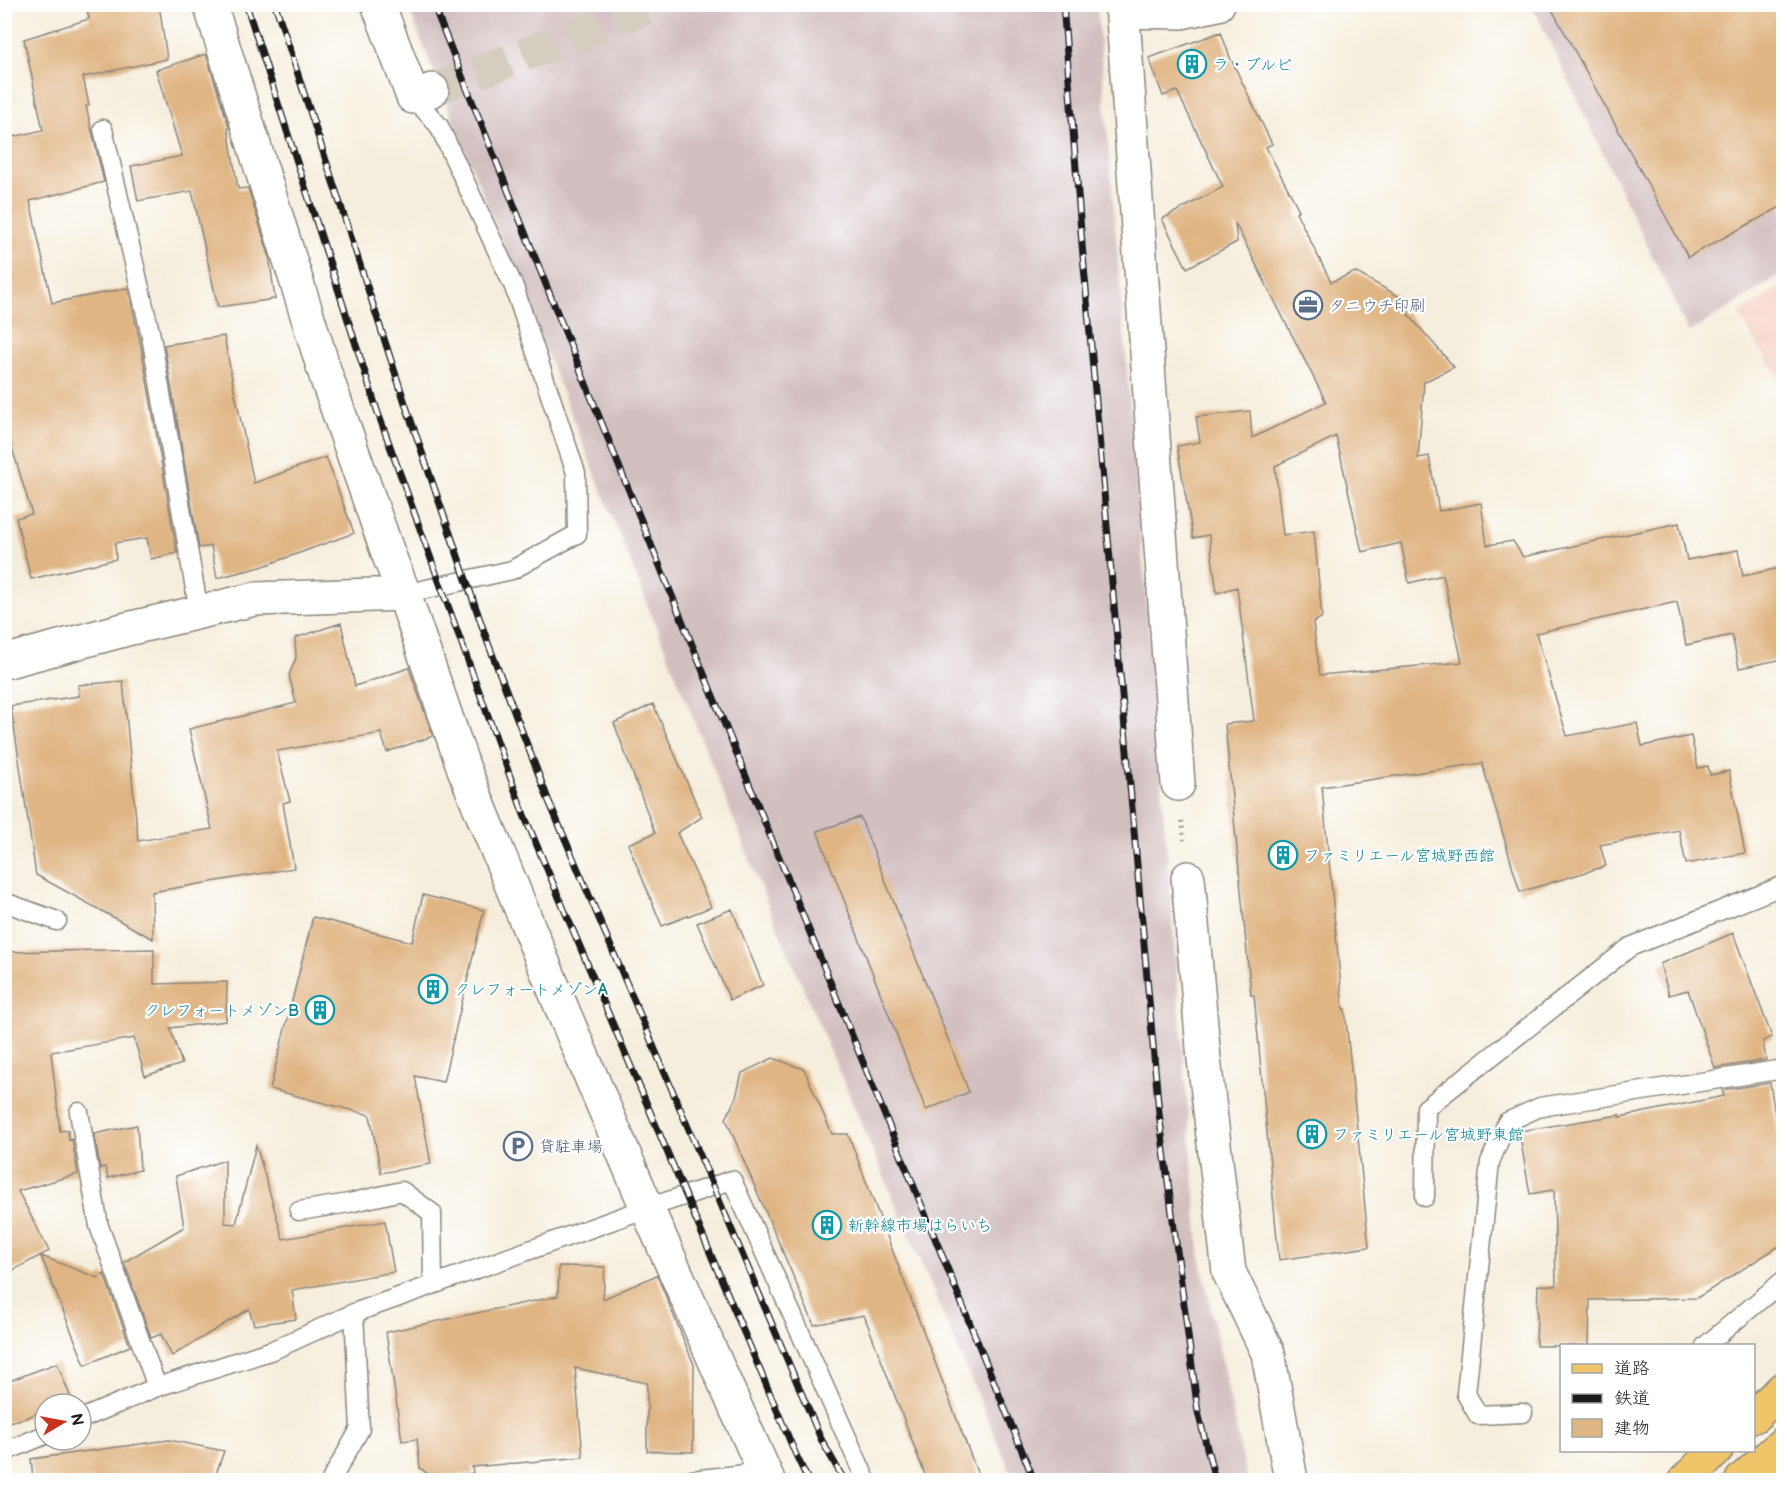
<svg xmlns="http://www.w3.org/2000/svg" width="1788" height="1485" font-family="'Balsamiq Sans','Klee One',sans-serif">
<rect width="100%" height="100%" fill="#fff"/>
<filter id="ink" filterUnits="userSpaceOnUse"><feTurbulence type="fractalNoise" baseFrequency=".0167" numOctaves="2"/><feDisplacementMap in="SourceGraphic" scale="12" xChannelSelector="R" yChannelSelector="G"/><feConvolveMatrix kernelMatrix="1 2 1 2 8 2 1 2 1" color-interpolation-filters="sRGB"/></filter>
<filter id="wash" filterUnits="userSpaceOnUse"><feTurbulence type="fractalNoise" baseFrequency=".008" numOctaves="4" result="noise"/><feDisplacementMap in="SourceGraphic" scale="24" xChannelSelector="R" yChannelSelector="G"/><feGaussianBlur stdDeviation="1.35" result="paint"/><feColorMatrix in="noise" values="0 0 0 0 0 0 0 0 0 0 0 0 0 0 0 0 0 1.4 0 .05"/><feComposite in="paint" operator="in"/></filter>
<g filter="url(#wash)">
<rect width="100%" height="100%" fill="#f6eedd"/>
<path fill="#f7d1c8" d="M 1783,285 L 1783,385 L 1738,314 Z"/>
<path fill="#d2bfc0" d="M 407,5 L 1097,5 L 1200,1257 L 1247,1480 L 1014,1480 L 770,910 Z
M 1532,5 L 1783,5 L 1783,273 L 1689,333 Z"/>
<g id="blocks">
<path fill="#e0b584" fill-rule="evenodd" d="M 86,4 L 159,4 L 167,59 L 83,77 L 89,105 L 86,106 L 104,182 L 30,201 L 52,303 L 128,288 L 141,346 L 177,553 L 151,559 L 147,538 L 115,543 L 116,559 L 31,579 L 16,518 L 32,514 L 4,421 L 4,139 L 43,130 L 24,39 L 89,19 Z
M 1549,4 L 1784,4 L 1784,205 L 1688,257 Z
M 1221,32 L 1229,55 L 1272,144 L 1266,147 L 1299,210 L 1296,212 L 1331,282 L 1355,272 L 1397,295 L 1407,313 L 1454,367 L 1424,382 L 1418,458 L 1429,456 L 1439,511 L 1481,503 L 1487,545 L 1513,541 L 1523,557 L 1679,523 L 1687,560 L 1738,550 L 1743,576 L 1784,567 L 1784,659 L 1739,668 L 1732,635 L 1686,645 L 1677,602 L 1536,633 L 1567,736 L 1637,723 L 1642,746 L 1691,736 L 1698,768 L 1708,766 L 1710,775 L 1729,771 L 1745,853 L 1686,864 L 1679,830 L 1600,845 L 1606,866 L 1520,892 L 1482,763 L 1322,787 L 1343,1009 L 1345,1009 L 1369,1247 L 1279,1260 L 1254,995 L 1251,995 L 1225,724 L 1254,721 L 1237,587 L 1217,593 L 1209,535 L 1193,538 L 1177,446 L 1200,442 L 1196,417 L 1250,411 L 1252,438 L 1326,402 L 1235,223 L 1237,242 L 1187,268 L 1162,219 L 1223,187 L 1177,91 L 1163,96 L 1149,58 ZM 1336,436 L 1362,552 L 1401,543 L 1409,583 L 1443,575 L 1462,662 L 1320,675 L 1313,623 L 1322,617 L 1314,531 L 1283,535 L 1275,466 Z
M 206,54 L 229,127 L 228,128 L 238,189 L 248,188 L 269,255 L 275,299 L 218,307 L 192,191 L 138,201 L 131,166 L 182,156 L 156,70 Z
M 224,336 L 233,384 L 254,483 L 326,457 L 354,533 L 261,567 L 217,578 L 211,546 L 199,548 L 164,345 Z
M 341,623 L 355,686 L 409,668 L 433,736 L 387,752 L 381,733 L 277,751 L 290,801 L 283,803 L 294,868 L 152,892 L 153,939 L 36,875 L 11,706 L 79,696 L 78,685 L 123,681 L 138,841 L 212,829 L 189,729 L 296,703 L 289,675 L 296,658 L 295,638 Z
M 653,704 L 702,817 L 677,833 L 711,907 L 662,926 L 628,844 L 655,833 L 614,723 Z
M 860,817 L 969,1092 L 926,1110 L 817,831 Z
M 423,895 L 484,910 L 443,1082 L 415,1076 L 431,1164 L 381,1173 L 370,1115 L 270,1089 L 313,917 L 412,942 Z
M 732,909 L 763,985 L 730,1000 L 697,923 Z
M 1733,933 L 1772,1037 L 1763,1041 L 1766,1060 L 1715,1068 L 1688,990 L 1669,995 L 1660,964 Z
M 154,949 L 154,984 L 227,982 L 226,1021 L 170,1028 L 182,1064 L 145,1076 L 134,1038 L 51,1052 L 60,1131 L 68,1130 L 69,1140 L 72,1139 L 78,1174 L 18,1191 L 49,1251 L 4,1275 L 4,952 Z
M 773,1058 L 804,1069 L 832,1134 L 848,1134 L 980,1480 L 927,1480 L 864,1315 L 814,1325 L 726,1119 L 736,1097 L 742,1073 Z
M 1770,1083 L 1784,1172 L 1784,1243 L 1697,1298 L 1590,1300 L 1589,1346 L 1536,1346 L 1538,1285 L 1556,1286 L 1554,1190 L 1530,1194 L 1519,1131 L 1620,1115 L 1620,1117 L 1724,1096 L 1722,1090 Z
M 137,1125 L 140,1170 L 108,1178 L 105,1167 L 100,1168 L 94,1134 Z
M 256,1145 L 283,1239 L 385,1221 L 394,1272 L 292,1290 L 296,1319 L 254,1325 L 249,1309 L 172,1356 L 161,1334 L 151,1338 L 124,1262 L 184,1227 L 176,1176 L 225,1160 L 225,1223 L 236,1224 Z
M 41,1256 L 98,1278 L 104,1274 L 130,1346 L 85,1365 Z
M 559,1266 L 605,1267 L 603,1299 L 657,1275 L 694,1365 L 693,1452 L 647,1451 L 647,1383 L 575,1368 L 583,1457 L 472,1467 L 473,1473 L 435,1479 L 420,1468 L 417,1439 L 402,1441 L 386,1332 L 558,1296 Z
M 57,1363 L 71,1398 L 57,1404 L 45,1404 L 45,1409 L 26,1418 L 4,1423 L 4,1383 Z
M 169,1440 L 224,1451 L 214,1480 L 33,1480 L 31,1459 Z"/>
</g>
</g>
<g filter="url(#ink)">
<use href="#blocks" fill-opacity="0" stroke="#89857c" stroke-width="1.5"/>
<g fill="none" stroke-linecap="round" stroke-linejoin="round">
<path stroke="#d5cec0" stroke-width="33" stroke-dasharray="33 16" stroke-linecap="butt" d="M 432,90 L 657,4"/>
<g stroke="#89857c" stroke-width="21">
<path id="service" d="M 103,129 L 151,336 L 199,612
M 404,594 L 512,570 L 577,534 L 576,473 L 514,287 L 439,126 L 413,97
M 4,902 L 57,921
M 79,1112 L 99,1226 L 157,1387
M 1425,1197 L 1426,1108 L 1630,947 L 1784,885
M 299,1211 L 349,1203 L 402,1191 L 432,1213 L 433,1284
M 1705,1346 L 1784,1280
M 1523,1413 L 1478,1415 L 1466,1394 L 1490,1162 L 1507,1122 L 1540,1107 L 1784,1069
M 81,1419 L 157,1387 L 273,1350 L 354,1313 L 647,1208 L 732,1180 L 866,1480
M 4,1452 L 45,1435
M 331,1480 L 360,1429 L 354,1313
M 692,1480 L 763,1472"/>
</g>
<g stroke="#89857c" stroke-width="36">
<path id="minor" d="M 210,4 L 327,379 L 388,553 L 404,594 L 464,769 L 563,1011 L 647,1208 L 768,1480
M 378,4 L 413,97 L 432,90
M 1122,4 L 1178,784
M 1122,11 L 1182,12 L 1218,4
M 4,662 L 127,629 L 255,599 L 404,594
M 1188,878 L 1204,1059 L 1229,1272 L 1268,1353 L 1291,1480"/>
</g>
<g stroke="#89857c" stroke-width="36">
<path id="primary" d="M 1754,1416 L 1784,1388
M 1686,1480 L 1716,1450
M 1742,1480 L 1784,1443"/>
</g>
<path stroke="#89857c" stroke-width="4" stroke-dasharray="1.5 4.5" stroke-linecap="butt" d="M 1182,821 L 1184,840"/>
<use href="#service" stroke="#fff" stroke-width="18"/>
<use href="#minor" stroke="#fff" stroke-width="33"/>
<use href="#primary" stroke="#f0c469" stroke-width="33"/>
<g stroke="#1c1c1c" stroke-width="7">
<path id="rail" d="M 246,4 L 378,413 L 524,815 L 796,1455 L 808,1480
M 275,4 L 406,406 L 488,643 L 548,799 L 821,1439 L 844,1480
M 433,4 L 623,476 L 1034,1480
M 1063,4 L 1082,244 L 1159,1113 L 1198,1412 L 1215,1480"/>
</g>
<use href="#rail" stroke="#fff" stroke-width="4.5" stroke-dasharray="14" stroke-linecap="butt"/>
</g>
</g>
<defs>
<g id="building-ring" transform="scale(1.5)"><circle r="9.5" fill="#fff" stroke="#0f9aa8" stroke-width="1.5"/><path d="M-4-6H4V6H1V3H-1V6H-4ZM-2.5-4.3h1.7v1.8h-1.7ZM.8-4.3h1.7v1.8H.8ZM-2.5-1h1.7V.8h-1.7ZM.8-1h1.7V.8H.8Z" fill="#0f9aa8"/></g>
<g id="office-ring" transform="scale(1.5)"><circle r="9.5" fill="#fff" stroke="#5c6f8a" stroke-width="1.5"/><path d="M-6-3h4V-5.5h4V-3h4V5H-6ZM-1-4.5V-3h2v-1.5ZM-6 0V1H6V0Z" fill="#5c6f8a"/></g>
<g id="parking-ring" transform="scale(1.5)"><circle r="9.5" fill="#fff" stroke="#5c6f8a" stroke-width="1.5"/><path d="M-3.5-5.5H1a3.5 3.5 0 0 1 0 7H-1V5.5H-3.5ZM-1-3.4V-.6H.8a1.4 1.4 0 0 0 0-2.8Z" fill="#5c6f8a"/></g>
</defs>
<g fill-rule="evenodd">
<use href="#building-ring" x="1192" y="64"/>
<use href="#office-ring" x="1308" y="305"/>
<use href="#building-ring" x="1283" y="855"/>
<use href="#building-ring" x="433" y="989"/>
<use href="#building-ring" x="320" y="1010"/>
<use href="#building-ring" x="1312" y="1134"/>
<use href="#parking-ring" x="518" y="1146"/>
<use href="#building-ring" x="827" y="1225"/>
</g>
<g text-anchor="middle" stroke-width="4.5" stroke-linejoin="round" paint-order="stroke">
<g font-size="16" fill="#0d838f" stroke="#fff" text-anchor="start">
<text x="1213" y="70">ラ・ブルビ</text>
<text x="1304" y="861">ファミリエール宮城野西館</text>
<text x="454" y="995">クレフォートメゾンA</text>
<text x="299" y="1016" text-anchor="end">クレフォートメゾンB</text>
<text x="1333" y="1140">ファミリエール宮城野東館</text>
<text x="848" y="1231">新幹線市場はらいち</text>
</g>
<g font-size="16" fill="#4e5e75" stroke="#fff" text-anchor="start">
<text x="1329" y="311">タニウチ印刷</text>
<text x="539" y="1152">貸駐車場</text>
</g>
</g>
<rect width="1788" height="1485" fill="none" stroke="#fff" stroke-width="24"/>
<rect x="1560" y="1344" width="195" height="108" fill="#ffffff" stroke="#a4a4a4" stroke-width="1.5"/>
<rect x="1572" y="1364" width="30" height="9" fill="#f0c469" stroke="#a4a4a4" stroke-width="1.5"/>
<text x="1614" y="1374" font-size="18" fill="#1c1c1c">道路</text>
<rect x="1572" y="1394" width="30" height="9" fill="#1c1c1c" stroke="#a4a4a4" stroke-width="1.5"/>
<text x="1614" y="1404" font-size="18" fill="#1c1c1c">鉄道</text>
<rect x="1572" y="1419" width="30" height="18" fill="#e0b584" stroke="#a4a4a4" stroke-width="1.5"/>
<text x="1614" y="1434" font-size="18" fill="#1c1c1c">建物</text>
<g transform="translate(63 1422) rotate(80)"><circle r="28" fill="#ffffff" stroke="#a4a4a4" stroke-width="1.5"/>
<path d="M0-4.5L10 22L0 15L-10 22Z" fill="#c8321e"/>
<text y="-9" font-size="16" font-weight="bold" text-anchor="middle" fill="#1c1c1c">N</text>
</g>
</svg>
